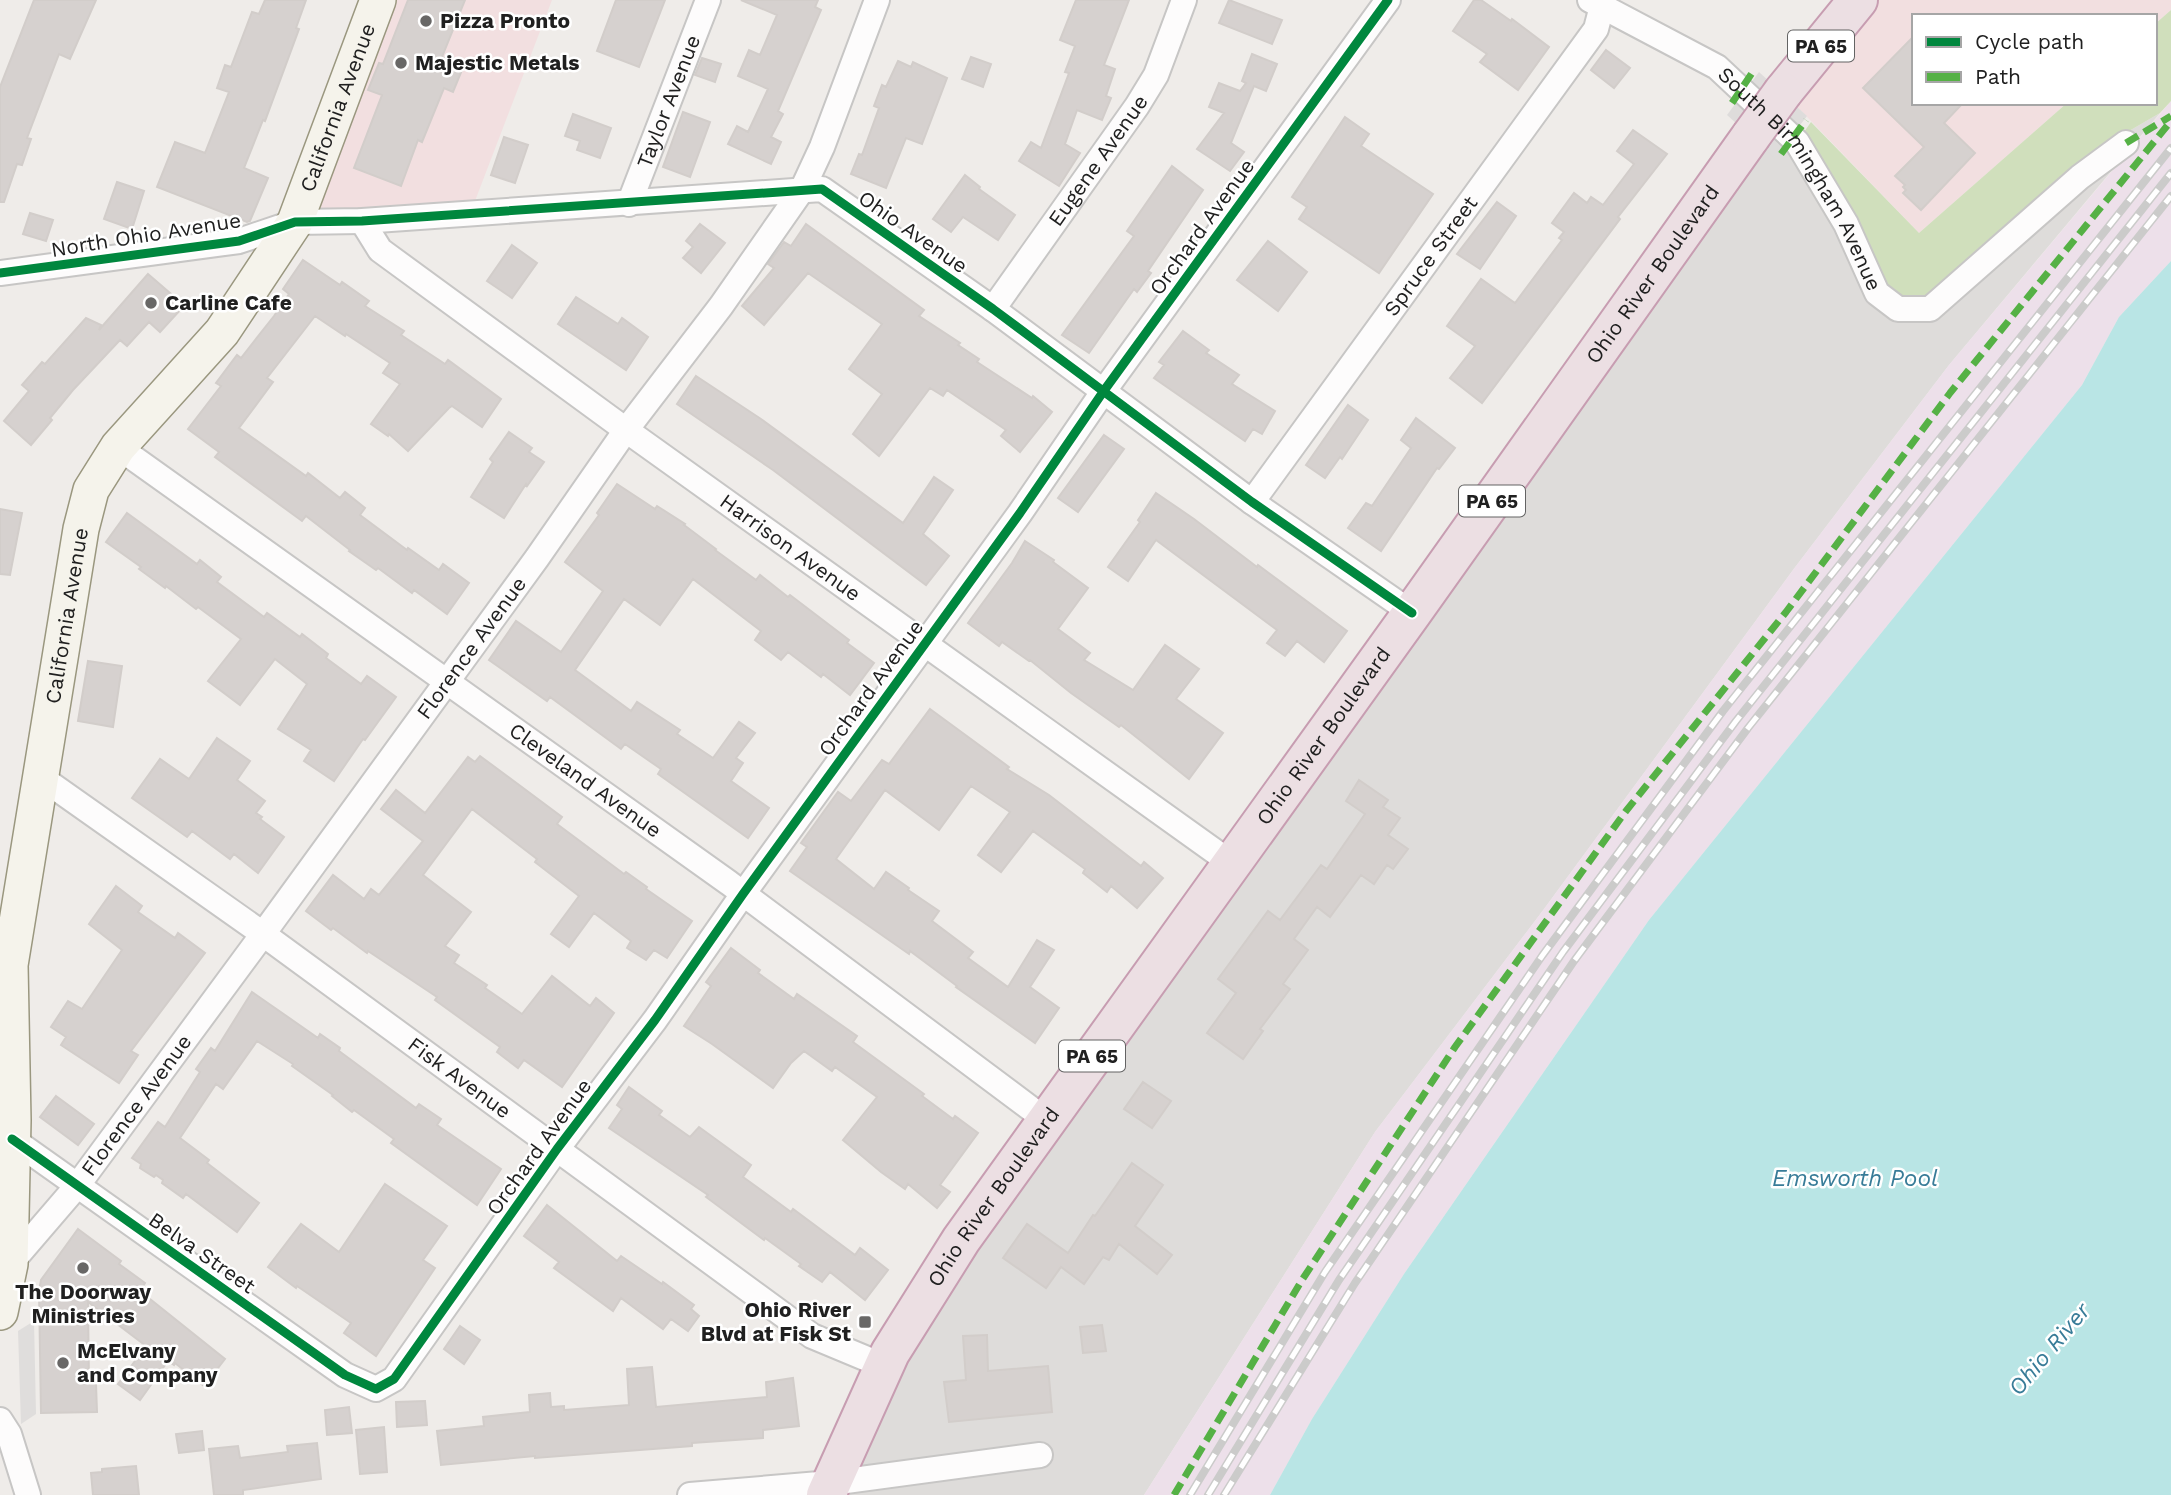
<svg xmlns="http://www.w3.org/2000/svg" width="2171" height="1495" font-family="'Work Sans',sans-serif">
<rect width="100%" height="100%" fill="#efece9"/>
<path fill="#dedcda" d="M 2160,113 L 1949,365 L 1793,570 L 1544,909 L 1375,1132 L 1144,1495 L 826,1495 L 871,1394 L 1751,136 L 1797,142 L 1877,293 L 2080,178 L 2086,156 Z"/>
<path fill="#f2dfe0" d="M 378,0 L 552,0 L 470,214 L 295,222 Z
M 1858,0 L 2171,0 L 2171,10 L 2155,24 L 2155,16 L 1914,16 L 1914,103 L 2067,103 L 1919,233 L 1783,92 Z"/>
<path fill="#ede0ea" d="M 2171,101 L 2171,261 L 2119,317 L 2082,385 L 1649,920 L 1404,1274 L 1312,1419 L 1270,1495 L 1144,1495 L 1375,1132 L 1544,909 L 1793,570 L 1949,365 Z"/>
<path fill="#d0dfbc" d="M 2171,10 L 2171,101 L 2160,113 L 2086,156 L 2080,177 L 1951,292 L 1898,309 L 1797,142 L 1811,122 L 1919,233 L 2067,103 L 2155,103 L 2155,24 Z"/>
<path fill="#dfdddc" d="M 34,1321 L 36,1414 L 21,1424 L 18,1331 Z"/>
<path fill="#b9e5e5" d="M 2171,261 L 2171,1495 L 1270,1495 L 1312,1419 L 1404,1274 L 1649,920 L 2082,385 L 2119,317 Z"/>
<path fill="#dedcdb" d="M 1759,72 L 1807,116 L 1775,158 L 1727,115 Z"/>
<path fill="#d6d1cf" stroke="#d2cdca" stroke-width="2" d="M 34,0 L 96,0 L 70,59 L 59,54 L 27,138 L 31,139 L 22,165 L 17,164 L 4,202 L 0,202 L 0,87 Z
M 265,0 L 306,0 L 296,28 L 299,29 L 265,121 L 263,120 L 244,168 L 268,178 L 250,221 L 247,222 L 157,187 L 175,142 L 205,153 L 229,92 L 217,88 L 225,65 L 231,67 L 252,12 L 259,14 Z
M 408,0 L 465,0 L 442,57 L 464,65 L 453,92 L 444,88 L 422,142 L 418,140 L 401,186 L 354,168 L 382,95 L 368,90 L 379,63 L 383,64 Z
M 616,0 L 665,0 L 639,67 L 597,51 Z
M 741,0 L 818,0 L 815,7 L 821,10 L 778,111 L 783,114 L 771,137 L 781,142 L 771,164 L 728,144 L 737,126 L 748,132 L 768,89 L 738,76 L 749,50 L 760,55 L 777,15 Z
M 1076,0 L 1129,0 L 1104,65 L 1115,69 L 1106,96 L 1111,98 L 1102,120 L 1077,110 L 1065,144 L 1080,153 L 1059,186 L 1019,161 L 1031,142 L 1041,148 L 1069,73 L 1065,72 L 1075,46 L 1060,40 Z
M 1229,0 L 1282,20 L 1272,44 L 1219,23 Z
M 1474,0 L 1481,0 L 1511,21 L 1512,19 L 1549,47 L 1518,90 L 1480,62 L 1487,54 L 1453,31 Z
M 1914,36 L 1914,103 L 1963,103 L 1944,123 L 1975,153 L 1921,210 L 1903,193 L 1906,190 L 1903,187 L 1905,185 L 1895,176 L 1924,147 L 1863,88 Z
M 1606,50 L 1630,68 L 1614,88 L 1591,70 Z
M 1252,54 L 1277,64 L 1266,91 L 1254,86 L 1231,143 L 1244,152 L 1230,171 L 1197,149 L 1224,113 L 1209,107 L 1219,83 L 1240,91 L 1246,83 L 1242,81 Z
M 971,57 L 991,64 L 983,87 L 962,79 Z
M 702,58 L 721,64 L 715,82 L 695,75 Z
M 898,61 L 911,67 L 913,62 L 947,78 L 922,144 L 906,138 L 886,188 L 851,174 L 859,154 L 862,155 L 879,108 L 874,106 L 882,85 L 886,87 Z
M 683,112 L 710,122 L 690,177 L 663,167 Z
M 573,114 L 611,128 L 600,158 L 577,150 L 580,141 L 565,136 Z
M 1345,117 L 1369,134 L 1361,146 L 1433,194 L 1379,273 L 1299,219 L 1307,207 L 1292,197 Z
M 1633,130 L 1667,154 L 1618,217 L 1620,219 L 1482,403 L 1450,378 L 1475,346 L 1447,326 L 1481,279 L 1515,303 L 1562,240 L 1559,238 L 1564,232 L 1552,223 L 1574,193 L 1587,203 L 1591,197 L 1603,205 L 1634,164 L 1617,151 Z
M 504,137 L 528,145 L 515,183 L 491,175 Z
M 1172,166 L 1203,190 L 1148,271 L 1151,273 L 1137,292 L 1134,289 L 1089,353 L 1062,335 L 1134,236 L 1127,231 Z
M 965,175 L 980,187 L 979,189 L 1015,215 L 998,240 L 963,217 L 951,232 L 933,219 Z
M 117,182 L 144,191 L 132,229 L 104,219 Z
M 1497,202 L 1516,216 L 1480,269 L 1457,254 Z
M 30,213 L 53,220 L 46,241 L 23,234 Z
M 700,224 L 725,243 L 701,273 L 683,258 L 693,247 L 686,241 Z
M 806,224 L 924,310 L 919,316 L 960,343 L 958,345 L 979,359 L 977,362 L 1032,398 L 1033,396 L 1052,412 L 1020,452 L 1001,436 L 1006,430 L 947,390 L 943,396 L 930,388 L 879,456 L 853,434 L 882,394 L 849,369 L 882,324 L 808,273 L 764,325 L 742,306 L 774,268 L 768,264 L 784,242 L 791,246 Z
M 1268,241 L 1307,272 L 1278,311 L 1237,280 Z
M 512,245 L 537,263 L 512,298 L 487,281 Z
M 303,260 L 340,285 L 342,282 L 369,301 L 365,306 L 404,331 L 401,335 L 445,364 L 448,360 L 501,399 L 482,427 L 452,406 L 449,408 L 408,451 L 389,434 L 388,436 L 371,424 L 400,384 L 383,373 L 390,363 L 346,334 L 345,336 L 315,316 L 267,378 L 273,382 L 239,428 L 306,476 L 308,473 L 340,498 L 345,492 L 365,508 L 360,515 L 407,550 L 408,548 L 439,570 L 443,564 L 469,583 L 447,614 L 414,590 L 412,593 L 378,568 L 376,570 L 349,551 L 350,550 L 306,516 L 302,521 L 215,457 L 219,452 L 188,429 L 221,386 L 216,383 L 237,355 L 241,358 L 274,316 L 289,294 L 283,289 Z
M 148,274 L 178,300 L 175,304 L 181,309 L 160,332 L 149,322 L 127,346 L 120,340 L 73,390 L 50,418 L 52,420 L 31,445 L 4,421 L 29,391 L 22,385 L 42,362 L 45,364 L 86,318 L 101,325 L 99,330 Z
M 576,297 L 618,324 L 622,318 L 648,337 L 626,370 L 558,324 Z
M 1183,331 L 1209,350 L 1206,353 L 1239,375 L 1232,384 L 1275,411 L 1262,434 L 1253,429 L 1245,441 L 1154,378 L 1164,365 L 1159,362 Z
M 696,376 L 761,419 L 903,523 L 934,477 L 953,490 L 923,534 L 949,556 L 926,585 L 773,470 L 677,404 Z
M 1348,405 L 1368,420 L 1342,459 L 1340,457 L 1325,478 L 1306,465 Z
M 1416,418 L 1455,448 L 1439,469 L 1437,468 L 1381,551 L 1348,528 L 1366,503 L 1372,506 L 1411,448 L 1401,440 Z
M 509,432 L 532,448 L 529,452 L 544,462 L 527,486 L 526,484 L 504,518 L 471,497 L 493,462 L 490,459 Z
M 1104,435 L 1124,449 L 1078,512 L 1058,498 Z
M 617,484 L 655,509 L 657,506 L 685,524 L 684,525 L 716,549 L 715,550 L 756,580 L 760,575 L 788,597 L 790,595 L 849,640 L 847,643 L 874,663 L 850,695 L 823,674 L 821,677 L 788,652 L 781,660 L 755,640 L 761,631 L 693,579 L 660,625 L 624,599 L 575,670 L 631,711 L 637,702 L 680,730 L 677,734 L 713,758 L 739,722 L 755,733 L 736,758 L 743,763 L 731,781 L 769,808 L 748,838 L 658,774 L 661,769 L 625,744 L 621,749 L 550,697 L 547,701 L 489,660 L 516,621 L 561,652 L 603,591 L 565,562 L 599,515 L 597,513 Z
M 1156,493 L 1194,519 L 1257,567 L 1258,565 L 1347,631 L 1324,662 L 1297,641 L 1285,656 L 1267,643 L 1277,630 L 1156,540 L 1128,581 L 1108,567 L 1140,522 L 1138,520 Z
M 0,509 L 22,513 L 10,575 L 0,574 Z
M 127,513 L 197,564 L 200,560 L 221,577 L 217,582 L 264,617 L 267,613 L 300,637 L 302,634 L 328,654 L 326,658 L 361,684 L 367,676 L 396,697 L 365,740 L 363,739 L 334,781 L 304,761 L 311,750 L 278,729 L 307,684 L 275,659 L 240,705 L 208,681 L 241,639 L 198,607 L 196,609 L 166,586 L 165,588 L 139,569 L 141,567 L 106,542 Z
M 1025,541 L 1054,560 L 1053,562 L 1088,588 L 1058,629 L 1090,653 L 1084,660 L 1133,690 L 1165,645 L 1199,669 L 1176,699 L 1223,733 L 1189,779 L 1121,725 L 1119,727 L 1071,693 L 1030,660 L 1029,661 L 1002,642 L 999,646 L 968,623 L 1012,563 Z
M 88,661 L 122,666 L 113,727 L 78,721 Z
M 930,709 L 1009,767 L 1007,769 L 1049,795 L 1141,866 L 1144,862 L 1163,878 L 1137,908 L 1111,886 L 1107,892 L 1083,873 L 1085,869 L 1033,831 L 1001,872 L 978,855 L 1010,812 L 971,786 L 939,830 L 885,790 L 836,859 L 874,889 L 886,872 L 909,888 L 908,890 L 939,911 L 932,921 L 973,952 L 968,958 L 1008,987 L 1037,940 L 1054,950 L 1030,987 L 1059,1008 L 1035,1043 L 956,987 L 957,986 L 910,951 L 909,954 L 790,871 L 807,847 L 801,843 L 838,792 L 851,801 L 882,760 L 889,764 Z
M 217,738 L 250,761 L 237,780 L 265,801 L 256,813 L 262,817 L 260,819 L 284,837 L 258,873 L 234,854 L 230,859 L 192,831 L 187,837 L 132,798 L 160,759 L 189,779 Z
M 480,756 L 562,817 L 557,824 L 624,874 L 626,872 L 647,887 L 646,889 L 692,921 L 667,958 L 654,950 L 646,960 L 627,948 L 631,941 L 594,913 L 569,947 L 551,934 L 579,896 L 535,862 L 537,859 L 472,809 L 423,875 L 471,912 L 445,946 L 459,955 L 454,963 L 487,985 L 485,988 L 522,1014 L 552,976 L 590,1006 L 596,998 L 614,1013 L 562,1087 L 524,1060 L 518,1068 L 497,1052 L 500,1047 L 435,1000 L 437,997 L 368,951 L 367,953 L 333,928 L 331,930 L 306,911 L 333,875 L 364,899 L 371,889 L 379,895 L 423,841 L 381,809 L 396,790 L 425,813 L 468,757 L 475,762 Z
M 1359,780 L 1388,800 L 1383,807 L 1400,818 L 1388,835 L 1408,849 L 1393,869 L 1387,865 L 1374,884 L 1361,875 L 1330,917 L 1317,907 L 1294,939 L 1308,950 L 1283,984 L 1290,989 L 1260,1029 L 1263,1031 L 1243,1059 L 1207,1033 L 1236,993 L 1218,979 L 1268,911 L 1280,920 L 1321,865 L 1327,869 L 1365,814 L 1346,801 Z
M 116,886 L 142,906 L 138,912 L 175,938 L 178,933 L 205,953 L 131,1051 L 138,1055 L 119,1083 L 61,1045 L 66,1037 L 51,1027 L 68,1001 L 82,1009 L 122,950 L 89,924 Z
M 731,948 L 760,970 L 758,973 L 794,999 L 797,994 L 857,1036 L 853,1042 L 924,1094 L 922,1096 L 953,1119 L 955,1116 L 978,1133 L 940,1185 L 950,1192 L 937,1208 L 908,1184 L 905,1189 L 881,1172 L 843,1140 L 877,1097 L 835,1067 L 832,1071 L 804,1051 L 791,1063 L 773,1088 L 712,1044 L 684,1026 L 711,986 L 706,982 Z
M 252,992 L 318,1038 L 320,1034 L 340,1048 L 339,1051 L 416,1108 L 419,1104 L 441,1119 L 437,1125 L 501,1169 L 477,1205 L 391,1143 L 394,1139 L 354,1110 L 352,1112 L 332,1096 L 333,1095 L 292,1066 L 293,1064 L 257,1041 L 223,1089 L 216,1084 L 180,1138 L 209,1160 L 207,1163 L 259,1203 L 237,1232 L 186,1194 L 183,1198 L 162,1183 L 163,1180 L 156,1175 L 154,1177 L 140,1168 L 141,1164 L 132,1158 L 158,1122 L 165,1127 L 200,1072 L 196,1069 L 211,1048 L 215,1051 Z
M 1143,1082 L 1171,1101 L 1152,1128 L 1124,1109 Z
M 629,1087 L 662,1111 L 659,1115 L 690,1137 L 699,1127 L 751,1165 L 743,1177 L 791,1212 L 793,1209 L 855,1255 L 860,1248 L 888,1270 L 865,1300 L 830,1272 L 822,1282 L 799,1266 L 801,1264 L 765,1238 L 764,1240 L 706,1197 L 708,1195 L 609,1128 L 622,1109 L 617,1105 Z
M 56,1096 L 94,1124 L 78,1145 L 40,1117 Z
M 1132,1163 L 1163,1185 L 1135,1226 L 1172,1255 L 1157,1274 L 1119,1244 L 1109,1260 L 1103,1257 L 1084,1284 L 1061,1267 L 1046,1288 L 1003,1258 L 1027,1224 L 1068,1253 L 1093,1215 L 1095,1216 Z
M 385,1184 L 447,1226 L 423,1260 L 435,1268 L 376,1356 L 344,1333 L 351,1323 L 297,1286 L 296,1288 L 268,1267 L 301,1224 L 339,1252 Z
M 547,1205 L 617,1261 L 621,1256 L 662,1284 L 663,1282 L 694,1305 L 691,1309 L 699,1316 L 688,1331 L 671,1319 L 663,1329 L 621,1298 L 613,1311 L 554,1268 L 559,1262 L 524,1236 Z
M 78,1229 L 121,1261 L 119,1264 L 145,1283 L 140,1291 L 225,1359 L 204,1386 L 175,1363 L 174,1365 L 168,1361 L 140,1400 L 118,1384 L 146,1346 L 88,1302 L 89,1384 L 96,1384 L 97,1412 L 41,1413 L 39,1291 L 41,1280 Z
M 1102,1325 L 1106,1351 L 1083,1353 L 1080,1327 Z
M 460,1326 L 480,1340 L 464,1364 L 444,1349 Z
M 987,1335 L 988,1371 L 1048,1366 L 1052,1412 L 949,1422 L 944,1382 L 966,1380 L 963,1336 Z
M 652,1367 L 656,1407 L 767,1397 L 766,1382 L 793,1378 L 799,1426 L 763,1430 L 763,1438 L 692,1443 L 692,1446 L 535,1458 L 535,1456 L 441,1465 L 437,1431 L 484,1426 L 483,1417 L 530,1412 L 529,1395 L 550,1393 L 551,1407 L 564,1406 L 564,1410 L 629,1405 L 627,1369 Z
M 425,1401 L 427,1425 L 397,1427 L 396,1402 Z
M 349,1407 L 352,1433 L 327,1435 L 325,1410 Z
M 384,1427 L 387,1472 L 360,1474 L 356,1430 Z
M 202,1431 L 204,1450 L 179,1453 L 176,1434 Z
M 317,1443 L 321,1479 L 243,1490 L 243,1495 L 214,1495 L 209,1449 L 238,1446 L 240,1458 L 288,1452 L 287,1446 Z
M 136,1466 L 139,1495 L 93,1495 L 91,1473 L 102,1472 L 102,1469 Z"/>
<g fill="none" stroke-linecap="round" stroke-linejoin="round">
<g stroke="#c7c6c5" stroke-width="28">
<g id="street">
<path id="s1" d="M 1590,0 L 1717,67 L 1797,142 L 1846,224 L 1877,293 L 1898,309 L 1930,309 L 2080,177 L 2126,143"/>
<path id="s2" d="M 629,204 L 708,0"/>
<path id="s3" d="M 362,221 L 380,250 L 626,430 L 1231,863"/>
<path d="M 0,273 L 239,241 L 295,222 L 362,221 L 822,189 L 993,309 L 1252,502 L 1412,613"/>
<path id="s4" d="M 993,309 L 1137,106 L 1156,75 L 1184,0"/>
<path id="s5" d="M 118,447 L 729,883 L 1046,1120"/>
<path id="s6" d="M 1252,502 L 1596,29 L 1602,6"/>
<path id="s7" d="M 42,778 L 263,934 L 812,1336 L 884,1366"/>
<path d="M 12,1139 L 345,1375 L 376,1389 L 394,1379 L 557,1149 L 655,1020 L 743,894 L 1020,513 L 1103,392 L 1388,0"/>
<path id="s8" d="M 10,1264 L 77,1186 L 263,934 L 537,558 L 626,430 L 721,306 L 802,190 L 822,147 L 877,0"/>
<path d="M 0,1420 L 9,1434 L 28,1495"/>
<path d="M 690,1495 L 831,1483 L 1040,1455"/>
</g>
</g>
<g stroke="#9a977f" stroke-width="38">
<g id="secondary">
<path id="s9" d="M 0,1312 L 10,1264 L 13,1120 L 10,965 L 81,529 L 91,490 L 118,447 L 222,332 L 295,222 L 378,0"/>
</g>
</g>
<g stroke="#c79db1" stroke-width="42">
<g id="highway">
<path d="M 1783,92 L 1858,0"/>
<path id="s10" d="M 826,1495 L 890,1353 L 961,1240 L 1412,613 L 1751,136"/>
</g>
</g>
<use href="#street" stroke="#fdfcfc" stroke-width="24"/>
<use href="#secondary" stroke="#f5f3eb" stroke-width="35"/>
<use href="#highway" stroke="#ecdfe3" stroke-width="38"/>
<g stroke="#cbcbca" stroke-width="8">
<path id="rail" d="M 1190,1495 L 1325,1272 L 1542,956 L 1723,711 L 2171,148
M 1208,1495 L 1339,1280 L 1563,952 L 1736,721 L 2171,173
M 1224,1495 L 1355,1283 L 1574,961 L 1748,728 L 2171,196"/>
</g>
<use href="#rail" stroke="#fff" stroke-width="5" stroke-dasharray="16" stroke-linecap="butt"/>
<g stroke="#c79db1" stroke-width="42" stroke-linecap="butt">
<path id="highway-bridge" d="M 1751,136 L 1783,92"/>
</g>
<use href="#highway-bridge" stroke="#ecdfe3" stroke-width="38"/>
<path stroke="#55b145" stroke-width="7" stroke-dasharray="14 7" stroke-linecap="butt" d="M 1732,103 L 1752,73
M 2126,143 L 2171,116
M 1781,154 L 1806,120
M 1174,1495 L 1302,1280 L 1455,1047 L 1626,811 L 1786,612 L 1950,393 L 2171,121"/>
<g stroke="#fff" stroke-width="13">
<path id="cycleway" d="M 0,273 L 239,241 L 295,222 L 362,221 L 822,189 L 993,309 L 1252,502 L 1412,613
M 12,1139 L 345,1375 L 376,1389 L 394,1379 L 557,1149 L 655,1020 L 743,894 L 1020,513 L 1103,392 L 1388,0"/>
</g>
<use href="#cycleway" stroke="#00873e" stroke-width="9"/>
</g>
<g fill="#686766" stroke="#fff" stroke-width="2.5">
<circle cx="426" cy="21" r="7"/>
<circle cx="401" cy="63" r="7"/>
<circle cx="151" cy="303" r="7"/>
<circle cx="83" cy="1268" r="7"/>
<rect x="858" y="1315" width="14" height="14" rx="3.5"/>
<circle cx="63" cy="1363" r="7"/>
</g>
<g text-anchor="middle" stroke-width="5" stroke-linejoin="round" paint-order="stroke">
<g fill="#fff" stroke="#636363" stroke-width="2">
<rect x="1788" y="30.5" width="66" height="31" rx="5"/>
<rect x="1459" y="485.5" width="66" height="31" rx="5"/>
<rect x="1059" y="1040.5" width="66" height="31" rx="5"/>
</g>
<g font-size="19" font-weight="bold" fill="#202020">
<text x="1821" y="53">PA 65</text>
<text x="1492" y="508">PA 65</text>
<text x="1092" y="1063">PA 65</text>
</g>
<g font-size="21" font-weight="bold" fill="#202020" stroke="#fff" text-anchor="start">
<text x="440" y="28">Pizza Pronto</text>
<text x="415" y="70">Majestic Metals</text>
<text x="165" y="310">Carline Cafe</text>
<text x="83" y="1299" text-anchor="middle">The Doorway<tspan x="83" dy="24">Ministries</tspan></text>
<text x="851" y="1317" text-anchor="end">Ohio River<tspan x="851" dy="24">Blvd at Fisk St</tspan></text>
<text x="77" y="1358">McElvany<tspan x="77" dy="24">and Company</tspan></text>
</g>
<g font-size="21" fill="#202020" stroke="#fff">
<text dy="7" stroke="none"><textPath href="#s2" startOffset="110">Taylor Avenue</textPath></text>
<text dy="7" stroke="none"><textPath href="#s9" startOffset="1290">California Avenue</textPath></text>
<text dy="7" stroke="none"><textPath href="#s4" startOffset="182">Eugene Avenue</textPath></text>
<text dy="7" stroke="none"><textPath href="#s1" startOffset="285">South Birmingham Avenue</textPath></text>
<text transform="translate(1202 227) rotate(-54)" y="7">Orchard Avenue</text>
<text transform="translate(913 232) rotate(35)" y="7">Ohio Avenue</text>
<text transform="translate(146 235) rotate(-9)" y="7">North Ohio Avenue</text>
<text dy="7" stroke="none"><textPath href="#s6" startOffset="304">Spruce Street</textPath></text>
<text dy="7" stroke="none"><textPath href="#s10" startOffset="1477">Ohio River Boulevard</textPath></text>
<text dy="7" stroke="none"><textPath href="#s3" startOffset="541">Harrison Avenue</textPath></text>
<text dy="7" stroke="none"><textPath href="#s9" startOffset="702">California Avenue</textPath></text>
<text dy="7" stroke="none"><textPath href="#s8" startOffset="770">Florence Avenue</textPath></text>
<text transform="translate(871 688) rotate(-54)" y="7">Orchard Avenue</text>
<text dy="7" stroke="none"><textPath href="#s10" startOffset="910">Ohio River Boulevard</textPath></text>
<text dy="7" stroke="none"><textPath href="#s5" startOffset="574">Cleveland Avenue</textPath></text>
<text dy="7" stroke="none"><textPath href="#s7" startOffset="514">Fisk Avenue</textPath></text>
<text dy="7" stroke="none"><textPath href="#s8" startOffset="203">Florence Avenue</textPath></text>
<text transform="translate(539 1147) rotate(-54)" y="7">Orchard Avenue</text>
<text dy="7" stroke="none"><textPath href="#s10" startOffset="343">Ohio River Boulevard</textPath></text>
<text transform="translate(202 1253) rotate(35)" y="7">Belva Street</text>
</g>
<g font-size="23" font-style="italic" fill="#387c98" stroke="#fff">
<text x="1855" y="1186">Emsworth Pool</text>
<text transform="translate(2049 1349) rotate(-50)" y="8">Ohio River</text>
</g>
</g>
<rect x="1912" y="14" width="245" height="91" fill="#ffffff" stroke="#a6a6a6" stroke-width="2"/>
<rect x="1926" y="37" width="35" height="10" fill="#00873e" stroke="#a6a6a6" stroke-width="2"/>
<text x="1975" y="49" font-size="21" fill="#202020">Cycle path</text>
<rect x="1926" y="72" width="35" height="10" fill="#55b145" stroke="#a6a6a6" stroke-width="2"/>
<text x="1975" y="84" font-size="21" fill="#202020">Path</text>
</svg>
